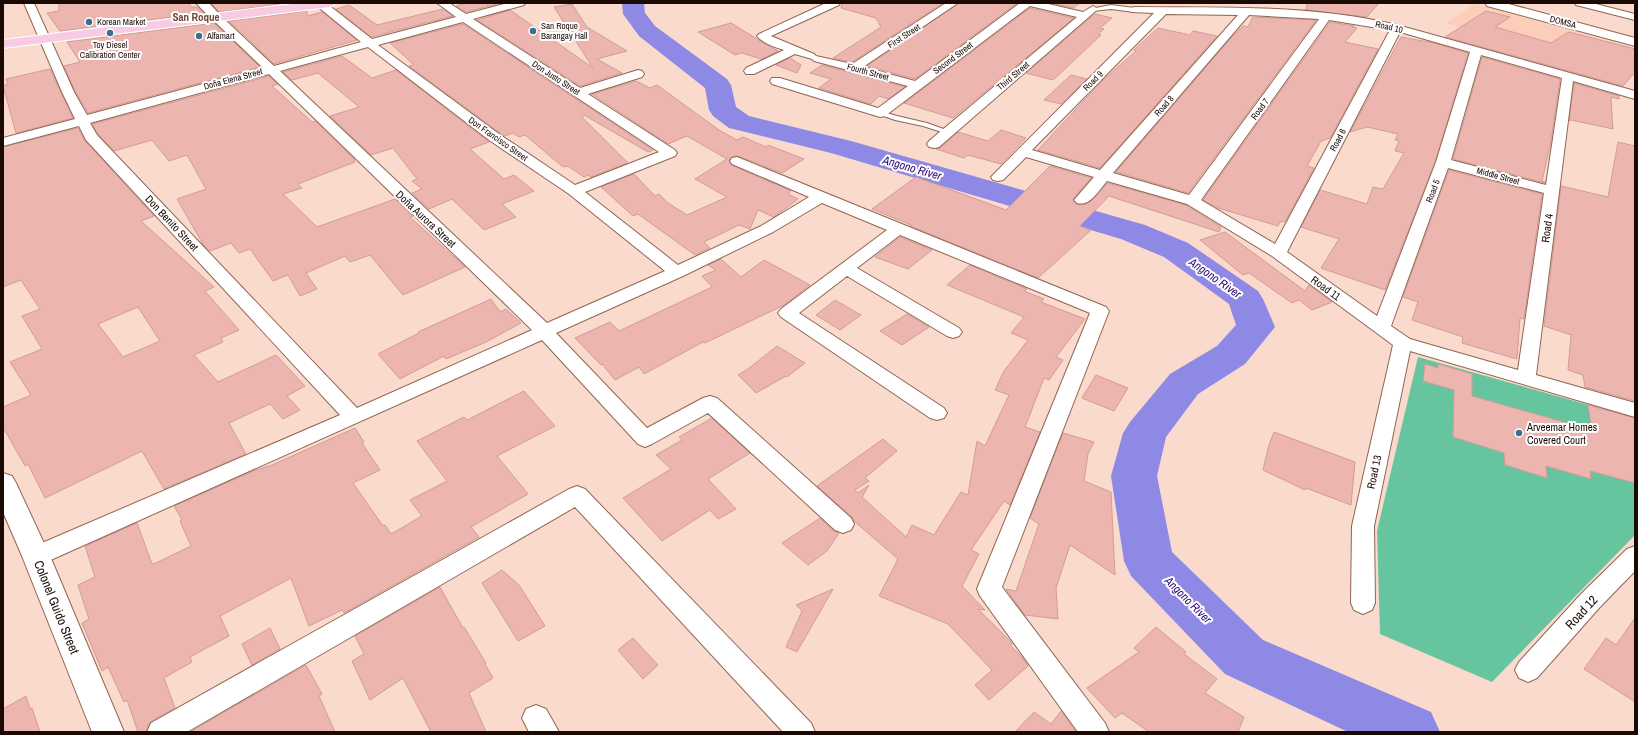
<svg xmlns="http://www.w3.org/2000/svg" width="1638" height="735" font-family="'Archivo Narrow',sans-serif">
<rect width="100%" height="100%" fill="#f9dacc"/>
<path fill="#fccdb8" d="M 1474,4 L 1635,48 L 1635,76 L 1446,23 Z"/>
<path fill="#66c59e" d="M 1418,357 L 1635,418 L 1635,535 L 1492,682 L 1380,634 L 1377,531 Z"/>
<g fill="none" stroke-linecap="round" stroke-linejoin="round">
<path fill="#8e89e5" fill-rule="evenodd" d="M 622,3 L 644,3 L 645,13 L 655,26 L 727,79 L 731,85 L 736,107 L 749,116 L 851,141 L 1145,225 L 1188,243 L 1258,291 L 1263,299 L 1275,327 L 1245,364 L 1198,394 L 1166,437 L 1157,476 L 1172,552 L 1263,640 L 1431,712 L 1440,732 L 1348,732 L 1225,674 L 1131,576 L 1124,561 L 1111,476 L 1123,433 L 1130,422 L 1170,374 L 1217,346 L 1236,325 L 1229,304 L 1164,257 L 1121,239 L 831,153 L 729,128 L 713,116 L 709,110 L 705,88 L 639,36 L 623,14 Z"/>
</g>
<path fill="#edb5af" stroke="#d29c97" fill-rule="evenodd" d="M 59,3 L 188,3 L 192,7 L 197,7 L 204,13 L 60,31 L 47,13 L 59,11 Z
M 221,3 L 288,3 L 219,12 L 212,4 Z
M 467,3 L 501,3 L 466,12 L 456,6 Z
M 842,3 L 943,3 L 852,62 L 833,58 L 881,27 L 876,18 L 841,8 Z
M 959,3 L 1017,3 L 915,79 L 867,66 Z
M 1051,3 L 1080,3 L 1073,8 Z
M 1307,3 L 1379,3 L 1367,17 L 1306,10 Z
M 572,4 L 587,27 L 627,51 L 597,59 L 622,73 L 580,86 L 477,20 L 510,10 L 593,68 L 554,7 Z
M 349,5 L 377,25 L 443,9 L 453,16 L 371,37 L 336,9 Z
M 1030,8 L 1074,18 L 953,118 L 904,103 Z
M 307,11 L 307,16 L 322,12 L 357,40 L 274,64 L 229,21 Z
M 1486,11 L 1510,17 L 1495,27 L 1551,43 L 1569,32 L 1635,49 L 1635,72 L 1623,86 L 1445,37 Z
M 1095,14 L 1112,18 L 1100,28 L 1104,29 L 1098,34 L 1101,35 L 1053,80 L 1026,73 Z
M 1253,17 L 1316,20 L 1188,193 L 1116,172 L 1230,39 L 1243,26 L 1248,27 Z
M 1330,22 L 1354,26 L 1352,27 L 1357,28 L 1345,42 L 1378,49 L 1330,138 L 1321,141 L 1307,166 L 1314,168 L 1285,222 L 1281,221 L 1278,226 L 1218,208 L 1203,200 Z
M 214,23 L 260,67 L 88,113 L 75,91 L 64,66 L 80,62 L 67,42 Z
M 731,23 L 762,42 L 778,51 L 761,59 L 742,53 L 735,55 L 698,32 Z
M 463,24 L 653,150 L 648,152 L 584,115 L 582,117 L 628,163 L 591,177 L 588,175 L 584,177 L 568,166 L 563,167 L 525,135 L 519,137 L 513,133 L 505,136 L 500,133 L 409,66 L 414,65 L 390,43 Z
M 1158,28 L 1190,35 L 1193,31 L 1217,36 L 1100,168 L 1038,150 L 1101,82 L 1136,51 L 1134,50 Z
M 1401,37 L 1434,43 L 1468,53 L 1435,162 L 1385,290 L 1321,268 L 1339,239 L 1301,227 L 1320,190 L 1367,204 L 1373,187 L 1383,189 L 1404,153 L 1395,151 L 1399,141 L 1395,140 L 1398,134 L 1367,127 L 1350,132 Z
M 342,56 L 372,78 L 396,70 L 489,142 L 470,149 L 504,179 L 514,175 L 534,191 L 502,204 L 516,217 L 484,230 L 452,199 L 429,209 L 412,193 L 422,189 L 412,181 L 417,179 L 393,148 L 371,155 L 330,116 L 359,107 L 318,73 L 292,80 L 283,72 Z
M 1482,57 L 1560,79 L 1551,141 L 1542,181 L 1545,182 L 1545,183 L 1453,159 Z
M 790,58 L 801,65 L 797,73 L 776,65 Z
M 822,65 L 905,87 L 888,99 L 879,96 L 871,104 L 819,88 L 831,79 L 810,73 Z
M 50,69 L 73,118 L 16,133 L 3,86 L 8,84 L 6,79 Z
M 1071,75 L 1087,79 L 1061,104 L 1044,100 Z
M 269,76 L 278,84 L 272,86 L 312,122 L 315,121 L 355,160 L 354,160 L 355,162 L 298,184 L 302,188 L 283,194 L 317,227 L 395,199 L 413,216 L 410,217 L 465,267 L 403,295 L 370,255 L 350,262 L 345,256 L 306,273 L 317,289 L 300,296 L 288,275 L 273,281 L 250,249 L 239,253 L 231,243 L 210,251 L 204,246 L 177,199 L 206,189 L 187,155 L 169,161 L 152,140 L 114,151 L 98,134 L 92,124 Z
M 636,81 L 650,88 L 657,85 L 719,130 L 737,140 L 743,137 L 766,147 L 768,145 L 804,159 L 782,173 L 738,156 L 732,157 L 729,160 L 731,165 L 791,191 L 788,194 L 798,199 L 774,217 L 758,210 L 750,229 L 739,225 L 704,242 L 710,248 L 695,255 L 638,214 L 633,216 L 601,187 L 634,174 L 655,196 L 659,194 L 668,203 L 687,215 L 727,197 L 695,179 L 727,159 L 687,136 L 668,144 L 592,94 Z
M 1574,83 L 1619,96 L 1619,99 L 1611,97 L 1613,129 L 1571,120 L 1569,121 Z
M 78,128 L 85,141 L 154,216 L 141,221 L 214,287 L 205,291 L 239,330 L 221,338 L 223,342 L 194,355 L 218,382 L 276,355 L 305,386 L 287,396 L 300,410 L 283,419 L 270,404 L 229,423 L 246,454 L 164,489 L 142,451 L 45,498 L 28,464 L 25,466 L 3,427 L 3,407 L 31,395 L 10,362 L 42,349 L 22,316 L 40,309 L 21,280 L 3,287 L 3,147 ZM 138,307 L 160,341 L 123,357 L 98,324 Z
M 1001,130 L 1026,138 L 1001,164 L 968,155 L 964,158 L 936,149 L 940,148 L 958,132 L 988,141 Z
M 1618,142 L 1635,146 L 1635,401 L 1585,387 L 1583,375 L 1568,370 L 1571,335 L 1544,326 L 1561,186 L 1608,197 Z
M 1050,166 L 1091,178 L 1073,199 L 1077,204 L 1082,205 L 1091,201 L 1108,183 L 1186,205 L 1221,227 L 1219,232 L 1109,196 L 1080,226 L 1091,230 L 1038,278 L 910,226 L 911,225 L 872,209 L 916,177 L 1006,210 Z
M 1449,170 L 1542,194 L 1524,319 L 1520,318 L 1517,359 L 1462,343 L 1463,337 L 1412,320 L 1418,302 L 1403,297 Z
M 1225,232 L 1305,291 L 1309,285 L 1332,302 L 1312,310 L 1299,300 L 1292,303 L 1249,273 L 1243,275 L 1200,240 Z
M 900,237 L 932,250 L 908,269 L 875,257 Z
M 721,259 L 741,277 L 764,260 L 810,285 L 784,305 L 705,343 L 703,342 L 644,374 L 639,367 L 615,380 L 602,364 L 601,365 L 575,338 L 610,322 L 619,331 L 712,287 L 702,276 L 716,270 L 708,265 Z
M 970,265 L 1027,289 L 1024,291 L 1044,299 L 1041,302 L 1085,319 L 1056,357 L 1063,360 L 1049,380 L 1044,378 L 1025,427 L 1040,432 L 1010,505 L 1004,501 L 971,550 L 979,554 L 962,586 L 985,610 L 978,609 L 1011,642 L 1012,644 L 1010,645 L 1022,657 L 1028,666 L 989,700 L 975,685 L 992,670 L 948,624 L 879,596 L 898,559 L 854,521 L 852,517 L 817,486 L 883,439 L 897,451 L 865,478 L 869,481 L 855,490 L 858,493 L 869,485 L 862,497 L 906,537 L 912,525 L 934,535 L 961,492 L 968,495 L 977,441 L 985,446 L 1009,395 L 995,390 L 1004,371 L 1028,340 L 1011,333 L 1024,317 L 947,285 Z
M 491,299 L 500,312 L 506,309 L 521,323 L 486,342 L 446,359 L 444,356 L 400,379 L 378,354 L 419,333 L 418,332 Z
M 835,300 L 861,315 L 840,330 L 816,315 Z
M 907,314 L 929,327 L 902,345 L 880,331 Z
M 777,346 L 805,363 L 787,377 L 786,376 L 756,393 L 738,375 L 748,369 Z
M 1425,364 L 1438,368 L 1438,364 L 1472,374 L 1472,396 L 1592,430 L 1588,405 L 1635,418 L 1635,483 L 1590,471 L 1591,479 L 1546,466 L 1547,478 L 1505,465 L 1504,453 L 1453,437 L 1454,390 L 1423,381 Z
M 1096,375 L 1128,388 L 1114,411 L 1082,398 Z
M 524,391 L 555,426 L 497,456 L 528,494 L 471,527 L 479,537 L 344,613 L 342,610 L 309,626 L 291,578 L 220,616 L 229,636 L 190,657 L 192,662 L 164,678 L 175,708 L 150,722 L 146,732 L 138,732 L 127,700 L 124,702 L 108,667 L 102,671 L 82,623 L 89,619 L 78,585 L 95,577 L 85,546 L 137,523 L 152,564 L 156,563 L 191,546 L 180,521 L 182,520 L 174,506 L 256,470 L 272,465 L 355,428 L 364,442 L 362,443 L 380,470 L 353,483 L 383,526 L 385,525 L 391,534 L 422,516 L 410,500 L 447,481 L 417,441 L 464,417 L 467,420 Z
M 712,418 L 750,453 L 708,479 L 736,509 L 718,519 L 710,510 L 662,541 L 623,498 L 671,469 L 656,455 L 682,440 L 679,437 Z
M 1274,432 L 1355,462 L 1351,505 L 1306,488 L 1305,490 L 1263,470 L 1269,445 Z
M 1063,433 L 1094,442 L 1088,454 L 1084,481 L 1111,492 L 1115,575 L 1070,545 L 1056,588 L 1058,619 L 1025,615 L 1006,589 L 1016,591 L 1039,524 L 1030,518 Z
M 820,518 L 834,531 L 839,533 L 827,551 L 808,565 L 782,543 Z
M 502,570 L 519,585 L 545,626 L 518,641 L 482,583 Z
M 440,587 L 463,628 L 464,627 L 486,663 L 485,664 L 493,678 L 469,693 L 486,732 L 431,732 L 403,678 L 370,700 L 352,661 L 364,654 L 355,636 Z
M 833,589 L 797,652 L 786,647 L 802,611 L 796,605 Z
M 1635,618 L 1635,702 L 1584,669 L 1606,638 L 1616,645 Z
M 1156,627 L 1186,652 L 1184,654 L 1217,679 L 1205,693 L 1244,717 L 1238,732 L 1149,732 L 1122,713 L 1115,718 L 1087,688 L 1139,652 L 1134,648 Z
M 270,628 L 280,649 L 252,665 L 242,644 Z
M 633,638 L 658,665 L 643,679 L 618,650 Z
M 306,665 L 322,694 L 319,696 L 335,732 L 190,732 Z
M 26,696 L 30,709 L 32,708 L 40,732 L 3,732 L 3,709 Z
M 1061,711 L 1076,732 L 1015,732 L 1034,712 L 1051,724 Z"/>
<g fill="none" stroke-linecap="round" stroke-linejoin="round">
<g stroke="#926551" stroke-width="2">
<path id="service" d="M 1111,5 L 1135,8 L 1138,10 L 1135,12 L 1111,9 L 1093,11 L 1090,9 Z
M 880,111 L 897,116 L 927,123 L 952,132 L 948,134 L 923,126 L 895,120 L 878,114 L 878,112 Z"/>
</g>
<g stroke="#926551" stroke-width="2">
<path id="minor" d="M 24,3 L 34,3 L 74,92 L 87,115 L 263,68 L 213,20 L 212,18 L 213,16 L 221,16 L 274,66 L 361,42 L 317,6 L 316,3 L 326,3 L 372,39 L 456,17 L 437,3 L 449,3 L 466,14 L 508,3 L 525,3 L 524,5 L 473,19 L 580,88 L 638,70 L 642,71 L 644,74 L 642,77 L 588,94 L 675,150 L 677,153 L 675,156 L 585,192 L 678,265 L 761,226 L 809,197 L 732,164 L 730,161 L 732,158 L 737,157 L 1106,307 L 1109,311 L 1002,587 L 1105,723 L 1109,732 L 1078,732 L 980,596 L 977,589 L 1090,313 L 900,235 L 857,268 L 959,328 L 962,332 L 959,336 L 953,338 L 947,336 L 847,276 L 799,313 L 944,408 L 947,413 L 944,418 L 937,420 L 930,418 L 781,317 L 778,313 L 781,309 L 887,230 L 822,203 L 773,232 L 683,276 L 556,333 L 647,428 L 703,398 L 710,396 L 717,398 L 851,518 L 854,524 L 851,530 L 843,533 L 835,530 L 708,413 L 652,444 L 645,447 L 638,444 L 542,340 L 44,563 L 36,566 L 28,563 L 24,556 L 28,549 L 340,415 L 86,140 L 79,126 L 3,146 L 3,138 L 75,119 L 62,92 ZM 463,22 L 659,152 L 575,185 L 499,134 L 378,45 ZM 368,47 L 489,140 L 569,194 L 665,271 L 547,323 L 280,71 ZM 269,74 L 532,330 L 357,408 L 97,135 L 90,123 Z
M 826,3 L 840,3 L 839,5 L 771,36 L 814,54 L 816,56 L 852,64 L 946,3 L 958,3 L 863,67 L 915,81 L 1020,3 L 1044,3 L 1083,12 L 1093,6 L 1098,9 L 939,147 L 934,148 L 929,147 L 927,144 L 929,141 L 1077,17 L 1030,6 L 885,116 L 880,117 L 772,84 L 770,81 L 772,78 L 780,78 L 878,108 L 908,86 L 814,61 L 812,59 L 795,54 L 754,74 L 746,74 L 744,71 L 746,68 L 784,50 C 775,47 764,44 757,36 L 759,34 Z
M 1575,3 L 1592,3 L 1635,14 L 1635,20 L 1576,5 Z
M 1135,7 C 1224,8 1314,4 1401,26 L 1635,91 L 1635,99 L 1573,81 L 1536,375 L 1635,403 L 1635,417 L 1410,351 L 1374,526 L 1375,603 L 1372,610 L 1363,614 L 1354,610 L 1351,603 L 1352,526 L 1393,345 L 1272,256 L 1187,204 L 1107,181 C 1099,190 1090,207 1077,203 L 1074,200 L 1094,177 L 1026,157 L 1003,180 L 998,181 L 993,180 L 991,177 L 1154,13 L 1131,12 L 1130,10 L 1131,8 ZM 1166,14 L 1238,15 L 1100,170 L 1032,150 ZM 1249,15 L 1319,19 L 1189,195 L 1113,173 ZM 1329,20 L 1390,30 L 1275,244 L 1201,200 ZM 1400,32 L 1470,52 L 1436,162 L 1377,316 L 1287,252 ZM 1481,55 L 1562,78 L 1546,185 L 1451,160 ZM 1448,168 L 1544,193 L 1518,370 L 1410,339 L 1391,326 Z
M 577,486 L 585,489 L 811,723 L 815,732 L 783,732 L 575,507 L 187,732 L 147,732 L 151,723 L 569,489 Z
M 1635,546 L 1635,571 L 1600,607 L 1537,678 L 1528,682 L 1519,678 L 1515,670 L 1519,662 L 1582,593 L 1627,549 Z
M 536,705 L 546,709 L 559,732 L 529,732 L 522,718 L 526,709 Z"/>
</g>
<g stroke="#926551" stroke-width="2">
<path id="tertiary" d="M 196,3 L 209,3 L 223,18 L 221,21 L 213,21 Z
M 3,473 L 12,476 L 16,483 L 50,556 L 124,732 L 92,732 L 22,556 L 3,512 Z"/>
</g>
<g stroke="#926551" stroke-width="2">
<path id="secondary" d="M 1485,3 L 1505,3 L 1635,38 L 1635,46 L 1487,6 Z"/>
</g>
<g stroke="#fff" stroke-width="2">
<path id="primary" d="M 300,3 L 335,3 L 333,6 L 329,7 L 3,48 L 3,40 Z"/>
</g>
<use href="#service" fill="#fff" fill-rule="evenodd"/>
<use href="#minor" fill="#fff" fill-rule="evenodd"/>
<use href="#tertiary" fill="#fff" fill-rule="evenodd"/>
<use href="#secondary" fill="#fff" fill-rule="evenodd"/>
<use href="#primary" fill="#f8cbe5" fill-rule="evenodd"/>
</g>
<g fill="#36738a" stroke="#fff" stroke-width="1.5">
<circle cx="89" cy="22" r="4"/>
<circle cx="533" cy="31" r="4"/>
<circle cx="110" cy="33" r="4"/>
<circle cx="199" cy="36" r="4"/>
<circle cx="1519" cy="433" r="4"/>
</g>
<g text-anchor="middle" stroke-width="4" stroke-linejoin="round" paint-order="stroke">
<g font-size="9" fill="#1b0a04" stroke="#fff" text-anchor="start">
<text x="97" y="25">Korean Market</text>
<text x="541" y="29">San Roque<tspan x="541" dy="10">Barangay Hall</tspan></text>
<text x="207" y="39">Alfamart</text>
<text x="110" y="48" text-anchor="middle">Toy Diesel<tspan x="110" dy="10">Calibration Center</tspan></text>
</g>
<g font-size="9" fill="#1b0a04" stroke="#fff">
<text transform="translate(1563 22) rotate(15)" y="3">DOMSA</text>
<text transform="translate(1389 27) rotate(13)" y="3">Road 10</text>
<text transform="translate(904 36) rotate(-33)" y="3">First Street</text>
<text transform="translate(953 58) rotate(-37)" y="3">Second Street</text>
<text transform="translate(868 72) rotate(15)" y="3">Fourth Street</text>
<text transform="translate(1013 76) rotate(-40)" y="3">Third Street</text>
<text transform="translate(556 78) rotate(33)" y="3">Don Justo Street</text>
<text transform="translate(233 79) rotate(-15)" y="3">Doña Elena Street</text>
<text transform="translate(1093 81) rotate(-45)" y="3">Road 9</text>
<text transform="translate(1164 106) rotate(-49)" y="3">Road 8</text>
<text transform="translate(1260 109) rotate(-54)" y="3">Road 7</text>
<text transform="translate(498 139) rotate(35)" y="3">Don Francisco Street</text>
<text transform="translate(1338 140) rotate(-62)" y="3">Road 6</text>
<text transform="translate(1498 176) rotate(15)" y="3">Middle Street</text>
<text transform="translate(1433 191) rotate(-69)" y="3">Road 5</text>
</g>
<g font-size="11" font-weight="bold" fill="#6f4532" stroke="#fff">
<text x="196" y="21">San Roque</text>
</g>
<g font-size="11" fill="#1b0a04" stroke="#fff">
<text transform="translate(426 219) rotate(43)" y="4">Doña Aurora Street</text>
<text transform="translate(172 223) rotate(47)" y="4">Don Benito Street</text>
<text transform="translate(1547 228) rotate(-82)" y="4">Road 4</text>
<text transform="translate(1326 288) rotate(36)" y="4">Road 11</text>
<text transform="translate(1374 472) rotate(-78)" y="4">Road 13</text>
</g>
<g font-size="11" fill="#1b0a04" stroke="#fff" text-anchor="start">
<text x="1527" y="431">Arveemar Homes<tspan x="1527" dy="13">Covered Court</tspan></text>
</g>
<g font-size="12" font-style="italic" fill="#2c0978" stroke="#fff">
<text transform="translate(912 168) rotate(16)" y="4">Angono River</text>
<text transform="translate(1215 278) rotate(35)" y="4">Angono River</text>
<text transform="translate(1188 600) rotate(45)" y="4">Angono River</text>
</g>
<g font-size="13" fill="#1b0a04" stroke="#fff">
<text transform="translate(57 607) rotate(68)" y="5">Colonel Guido Street</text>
<text transform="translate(1581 612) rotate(-47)" y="5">Road 12</text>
</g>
</g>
<rect width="1638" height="735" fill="none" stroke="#1b0a04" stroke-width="8"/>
</svg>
